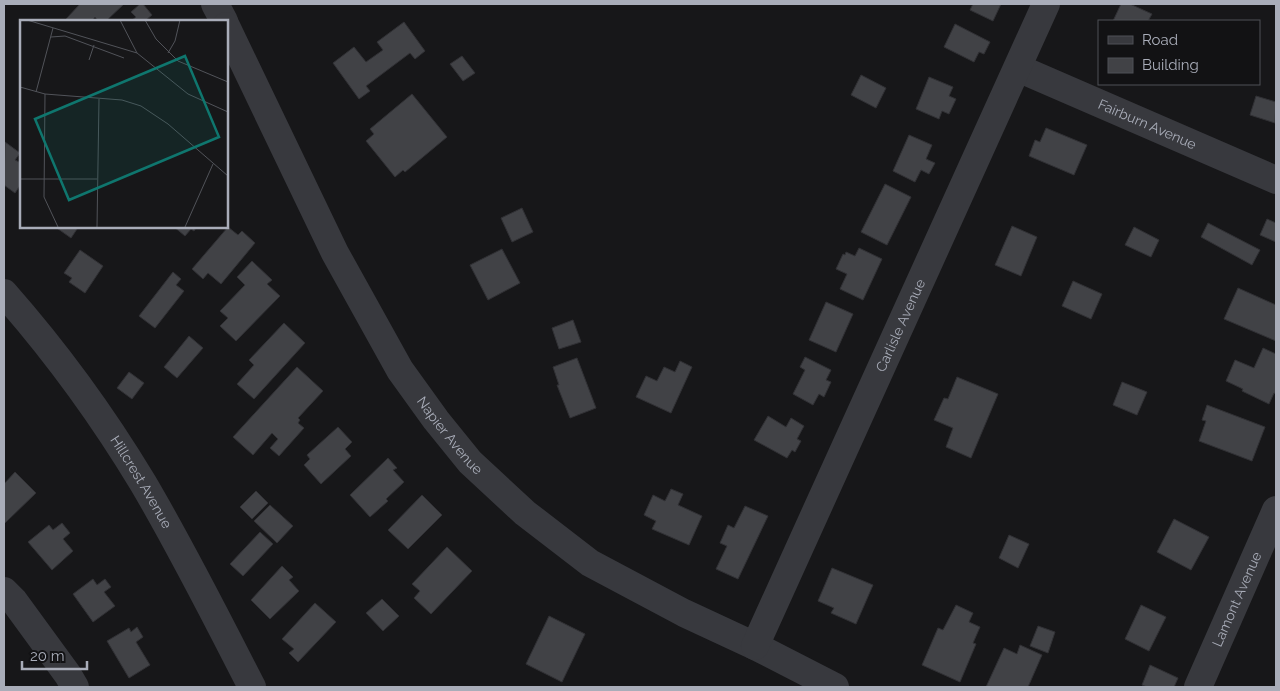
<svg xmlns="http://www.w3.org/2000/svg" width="1280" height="691" font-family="Raleway,sans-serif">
<rect width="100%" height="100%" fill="#171719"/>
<path fill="#414246" stroke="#313135" d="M 80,4 L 124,4 L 106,21 L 99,21 L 95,17 L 91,21 L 68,21 L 66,19 Z
M 140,4 L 143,4 L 152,15 L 146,20 L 147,21 L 131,21 L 136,17 L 131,12 Z
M 973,4 L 1001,4 L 993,21 L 970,10 Z
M 1121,4 L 1130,4 L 1152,14 L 1148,21 L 1113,21 Z
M 404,22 L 425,51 L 415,59 L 410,53 L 366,86 L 370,91 L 359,99 L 333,63 L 354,47 L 366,62 L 383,50 L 377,42 Z
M 955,24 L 990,42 L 984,54 L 979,52 L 974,62 L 944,47 Z
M 462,56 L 475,73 L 463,81 L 450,64 Z
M 861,75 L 886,88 L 876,108 L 851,95 Z
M 929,77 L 953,87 L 949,96 L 956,99 L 949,114 L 942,111 L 939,119 L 916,109 Z
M 412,94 L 447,137 L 405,172 L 403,170 L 395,177 L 366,141 L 374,134 L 370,129 Z
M 1256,96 L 1276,102 L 1275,123 L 1250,115 Z
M 1046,128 L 1087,145 L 1074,175 L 1029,156 L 1035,140 L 1040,142 Z
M 909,135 L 932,145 L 926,159 L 935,163 L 929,174 L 921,170 L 915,182 L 893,171 Z
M 5,142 L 20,153 L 15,160 L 21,163 L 21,184 L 15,193 L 4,185 Z
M 885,184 L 911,197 L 887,245 L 861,232 Z
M 522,208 L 533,232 L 512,242 L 501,218 Z
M 1267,219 L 1276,223 L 1276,242 L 1260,235 Z
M 1208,223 L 1260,250 L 1252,265 L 1201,237 Z
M 54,226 L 79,226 L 71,238 Z
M 173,226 L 197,226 L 194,231 L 191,229 L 185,236 Z
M 1012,226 L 1037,237 L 1021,276 L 995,265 Z
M 228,227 L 238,235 L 242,231 L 255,243 L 221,284 L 208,273 L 203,279 L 192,269 Z
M 1134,227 L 1159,240 L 1151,257 L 1125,245 Z
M 859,248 L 882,259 L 863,300 L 840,289 L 847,274 L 836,269 L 843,254 L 845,255 L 846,252 L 855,256 Z
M 502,249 L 520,283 L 488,300 L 470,265 Z
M 80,250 L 103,266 L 85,293 L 69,282 L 72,278 L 64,273 Z
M 252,261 L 272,280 L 267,284 L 280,296 L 236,341 L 220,326 L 228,318 L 220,311 L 245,285 L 237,277 Z
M 173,272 L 181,279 L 176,285 L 184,291 L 155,328 L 139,316 Z
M 1073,281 L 1102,294 L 1091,319 L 1062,306 Z
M 1238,288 L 1276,305 L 1276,341 L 1224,319 Z
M 826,302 L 853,314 L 836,352 L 809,340 Z
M 573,320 L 581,342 L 559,349 L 552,328 Z
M 284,323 L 305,343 L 254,399 L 237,384 L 254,365 L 249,360 Z
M 189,336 L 203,348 L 177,378 L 164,367 Z
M 1263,348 L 1276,354 L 1276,394 L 1274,393 L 1269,404 L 1242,391 L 1243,389 L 1226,381 L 1235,360 L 1254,368 Z
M 805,357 L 831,370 L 826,380 L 831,382 L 824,397 L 819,394 L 813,405 L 793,394 L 805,370 L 800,367 Z
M 577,358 L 596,408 L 570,418 L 557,385 L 559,385 L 553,367 Z
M 680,361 L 692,367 L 671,413 L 636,397 L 646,376 L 657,381 L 664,367 L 675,372 Z
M 297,367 L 323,391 L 298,418 L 300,420 L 298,423 L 304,428 L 279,456 L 270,448 L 278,439 L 272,433 L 253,455 L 233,437 Z
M 129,372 L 144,383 L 132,399 L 117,388 Z
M 957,377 L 998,394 L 971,458 L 946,447 L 953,428 L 934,420 L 944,398 L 948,399 Z
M 1122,382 L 1147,392 L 1137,415 L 1113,405 Z
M 1207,405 L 1265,427 L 1252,461 L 1199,441 L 1206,421 L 1202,420 Z
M 768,416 L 786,427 L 791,418 L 804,426 L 797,439 L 801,441 L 795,452 L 792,450 L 787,458 L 754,440 Z
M 338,427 L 352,442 L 345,449 L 351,456 L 321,484 L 304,465 L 310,459 L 307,455 Z
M 388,458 L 397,468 L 393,470 L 404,482 L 386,499 L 388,501 L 370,517 L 350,495 Z
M 15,472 L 36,493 L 5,523 L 4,521 L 4,484 Z
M 671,489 L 683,494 L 678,505 L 702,516 L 689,545 L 652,529 L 656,521 L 644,515 L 653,495 L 665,501 Z
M 256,491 L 268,503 L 252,519 L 240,507 Z
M 422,495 L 442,515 L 408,549 L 388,530 Z
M 270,505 L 293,526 L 277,543 L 254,521 Z
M 745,506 L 768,516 L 738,579 L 716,569 L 727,546 L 720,543 L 728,525 L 734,528 Z
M 1174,519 L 1209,537 L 1191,570 L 1157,552 Z
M 62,523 L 70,533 L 63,539 L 73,551 L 52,570 L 28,542 L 49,525 L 53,530 Z
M 260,532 L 273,544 L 243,576 L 230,564 Z
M 1009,535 L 1029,544 L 1018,568 L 999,558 Z
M 447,547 L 472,571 L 431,614 L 414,598 L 420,591 L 412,584 Z
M 282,566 L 293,577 L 289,580 L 299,591 L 270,619 L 251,600 Z
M 832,568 L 873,585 L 856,624 L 831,613 L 834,608 L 818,601 Z
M 93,579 L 97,585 L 105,579 L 111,587 L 104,592 L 115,606 L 93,622 L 73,594 Z
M 382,599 L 399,616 L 383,631 L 366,613 Z
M 315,603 L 336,622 L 298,662 L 289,653 L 294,649 L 282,639 Z
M 956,605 L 973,613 L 969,622 L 980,627 L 973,643 L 976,644 L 960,682 L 922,665 L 938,628 L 943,630 Z
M 1141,605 L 1166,617 L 1149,651 L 1125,639 Z
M 549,616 L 585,634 L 562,682 L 526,664 Z
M 1038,626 L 1055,632 L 1048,653 L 1030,646 Z
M 137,627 L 143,637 L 136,642 L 150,665 L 129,678 L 107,641 L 129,628 L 131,632 Z
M 1020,645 L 1042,655 L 1028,687 L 986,687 L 1004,648 L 1017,654 Z
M 1150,665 L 1178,678 L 1174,687 L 1147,687 L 1142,685 Z"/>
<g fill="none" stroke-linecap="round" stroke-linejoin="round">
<g stroke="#38393e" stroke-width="28">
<path d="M 215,4 L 224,21"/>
<path id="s1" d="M 226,26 L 335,253 L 400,370 L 436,420 L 470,462 L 525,513 L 590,563 L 684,613 L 755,646 L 835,687"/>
<path id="s2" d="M 1018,68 L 1276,180"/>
<path id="s3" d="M 4,293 C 56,352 102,415 143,483 C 182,549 217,619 252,687"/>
<path d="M 4,591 L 14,601 L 68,675 L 75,687"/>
<path id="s4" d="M 755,646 L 1046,4"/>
<path id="s5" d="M 1198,687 L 1276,510"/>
</g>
</g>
<g text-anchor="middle" stroke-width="4" stroke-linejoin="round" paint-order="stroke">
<g font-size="14" fill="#a9adb9" stroke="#121214">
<text dy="5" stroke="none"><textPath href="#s2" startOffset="141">Fairburn Avenue</textPath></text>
<text dy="5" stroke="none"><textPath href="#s4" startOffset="352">Carlisle Avenue</textPath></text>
<text dy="5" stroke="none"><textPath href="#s1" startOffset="468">Napier Avenue</textPath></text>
<text dy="5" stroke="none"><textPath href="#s3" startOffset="234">Hillcrest Avenue</textPath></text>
<text dy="5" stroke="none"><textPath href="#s5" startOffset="96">Lamont Avenue</textPath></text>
</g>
</g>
<g transform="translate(20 20)">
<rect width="208" height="208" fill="#171719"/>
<path fill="none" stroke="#515359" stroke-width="1" d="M 7,0 L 117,33M 100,0 L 117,33 L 168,74 L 208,92M 125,0 L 136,19 L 158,41 L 208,62M 31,17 L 45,16 L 104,38M 148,33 L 155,21 L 160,0M 69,40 L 74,25M 0,67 L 25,74 L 102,80 L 121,86 L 148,104 L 208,156M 16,72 L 33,8M 25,74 L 24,177 L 38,207M 0,159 L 77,159M 77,207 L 79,79M 165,207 L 193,144"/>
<path fill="#0f766e" fill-opacity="0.15" stroke="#0f766e" stroke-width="2.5" d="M 165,36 L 199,117 L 49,180 L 15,99 Z"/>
<rect width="208" height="208" fill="none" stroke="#a9adb9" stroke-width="2.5"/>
</g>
<rect width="1280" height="691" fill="none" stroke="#a9adb9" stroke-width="10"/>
<rect x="1098" y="20" width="162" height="65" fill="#121214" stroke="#4e5056"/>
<rect x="1108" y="36" width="25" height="8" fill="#38393e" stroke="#4e5056"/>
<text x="1142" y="45" font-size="15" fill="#a9adb9">Road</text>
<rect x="1108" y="58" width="25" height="15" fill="#414246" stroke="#4e5056"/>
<text x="1142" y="70" font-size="15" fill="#a9adb9">Building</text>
<path d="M22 661v8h65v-8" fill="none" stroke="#a9adb9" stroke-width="2.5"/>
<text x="30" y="661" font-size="15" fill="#a9adb9" stroke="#121214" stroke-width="4" paint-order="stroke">20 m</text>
</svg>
